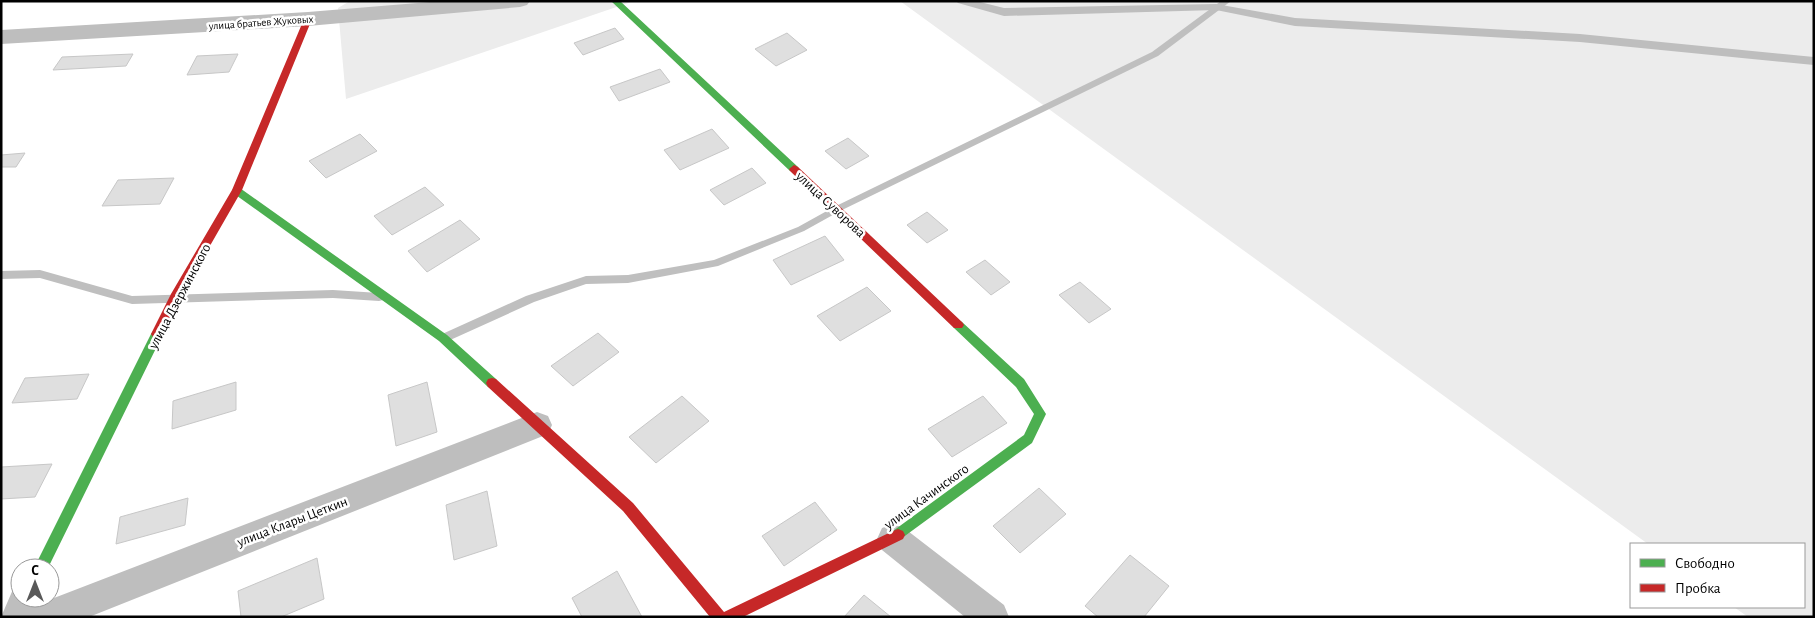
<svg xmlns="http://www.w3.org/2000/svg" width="1815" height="618" font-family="'Alegreya Sans',sans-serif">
<rect width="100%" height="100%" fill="#fff"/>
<path fill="#ececec" d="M 350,1 L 634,1 L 346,99 L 338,8 Z
M 900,1 L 1814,1 L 1814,617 L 1748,617 L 1734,607 L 1804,607 L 1804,544 L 1648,544 Z"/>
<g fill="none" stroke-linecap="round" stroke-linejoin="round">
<path fill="#bfbfbf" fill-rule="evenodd" d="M 1221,1 L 1231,1 L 1158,56 L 840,211 L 804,231 L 718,266 L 628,283 L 586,284 L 534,302 L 448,341 L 440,341 L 439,338 L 440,335 L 526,296 L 586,276 L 628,275 L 714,260 L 798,227 L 834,207 L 1152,52 Z
M 40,270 L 132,296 L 333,290 L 379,293 L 383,294 L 384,297 L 383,300 L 379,301 L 333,298 L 132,304 L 40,278 L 1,279 L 1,271 Z"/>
</g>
<path fill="#dfdfdf" stroke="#c7c7c7" d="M 615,28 L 624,39 L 583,55 L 574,43 Z
M 787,33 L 807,50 L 776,66 L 755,49 Z
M 133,54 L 126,66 L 53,70 L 62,57 Z
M 238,54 L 229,72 L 187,75 L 197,56 Z
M 660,69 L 670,82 L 619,101 L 610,87 Z
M 712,129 L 729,148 L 680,170 L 664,150 Z
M 360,134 L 377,151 L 326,178 L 309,161 Z
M 848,138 L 869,156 L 846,169 L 825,151 Z
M 25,153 L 16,167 L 1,167 L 1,155 Z
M 752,168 L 766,183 L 724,205 L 710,190 Z
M 174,178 L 160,204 L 102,206 L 118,180 Z
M 425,187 L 444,205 L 392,235 L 374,216 Z
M 927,212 L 948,230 L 927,243 L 907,225 Z
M 460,220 L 480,239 L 427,272 L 408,251 Z
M 825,236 L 844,260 L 791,285 L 773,260 Z
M 985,260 L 1010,282 L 991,295 L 966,272 Z
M 1080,282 L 1111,309 L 1089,323 L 1059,295 Z
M 867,287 L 891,311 L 840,341 L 817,316 Z
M 598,333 L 619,352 L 573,386 L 551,366 Z
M 89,374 L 77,399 L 12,403 L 25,378 Z
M 236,382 L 236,410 L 172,429 L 173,401 Z
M 427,382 L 437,432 L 396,446 L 388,395 Z
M 682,396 L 709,421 L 656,463 L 629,437 Z
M 983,396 L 1007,423 L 952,457 L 928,429 Z
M 52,464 L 35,497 L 1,499 L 1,467 Z
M 1039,488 L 1066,514 L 1020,553 L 993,526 Z
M 487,491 L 497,546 L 454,560 L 446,505 Z
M 188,498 L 185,525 L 116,544 L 120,517 Z
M 815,502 L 837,530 L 784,566 L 762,536 Z
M 1130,555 L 1169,586 L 1144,617 L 1098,617 L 1085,606 Z
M 317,558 L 324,599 L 281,617 L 241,617 L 238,591 Z
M 617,571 L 642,617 L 582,617 L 572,598 Z
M 864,595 L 891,617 L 844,617 Z"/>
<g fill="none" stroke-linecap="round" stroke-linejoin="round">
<path fill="#bebebe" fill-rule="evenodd" d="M 956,1 L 976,1 L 1004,8 L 1216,4 L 1295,18 L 1580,34 L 1814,57 L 1814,65 L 1580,42 L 1295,26 L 1216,10 L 1004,16 L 958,3 Z"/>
<path fill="#bebebe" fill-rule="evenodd" d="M 442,1 L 530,1 L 527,5 L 520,7 L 308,26 L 1,44 L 1,30 L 308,12 Z
M 537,412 L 548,416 L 552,425 L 548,434 L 89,617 L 1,617 L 14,587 L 20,584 L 20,598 L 43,598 L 41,603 Z
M 893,524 L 904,528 L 1004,605 L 1009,617 L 965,617 L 882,550 L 877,539 L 882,528 Z"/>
<path fill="#4caf50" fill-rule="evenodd" d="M 611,1 L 620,1 L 798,167 L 799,169 L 798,171 L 790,171 Z
M 237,186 L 447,335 L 496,379 L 498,383 L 496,387 L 492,388 L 488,387 L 439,341 L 233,193 L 232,190 Z
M 958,320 L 962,322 L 1024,379 L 1046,414 L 1032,443 L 898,541 L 893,539 L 891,535 L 893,531 L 1024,435 L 1034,414 L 1016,387 L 954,328 L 952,325 L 954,322 Z
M 157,329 L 161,331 L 163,334 L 48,568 L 34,568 L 151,334 L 153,331 Z"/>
<path fill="#c62828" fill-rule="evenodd" d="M 308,16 L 312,19 L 242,190 L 180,298 L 161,337 L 153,337 L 151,334 L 171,294 L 232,190 L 304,19 Z
M 794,165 L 798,167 L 962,322 L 964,325 L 962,328 L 954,328 L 790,171 L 789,169 Z
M 492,378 L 496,379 L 633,503 L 724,612 L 893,531 L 898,529 L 903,531 L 905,535 L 903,539 L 743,617 L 710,617 L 623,511 L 488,387 L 486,383 L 488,379 Z"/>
</g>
<g text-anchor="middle" stroke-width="5" stroke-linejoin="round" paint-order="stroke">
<g font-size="11" fill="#000" stroke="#fff">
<text transform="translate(261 22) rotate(-4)" y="4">улица братьев Жуковых</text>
</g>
<g font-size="14" fill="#000" stroke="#fff">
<text transform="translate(831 204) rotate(43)" y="5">улица Суворова</text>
<text transform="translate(179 296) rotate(-62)" y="5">улица Дзержинского</text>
<text transform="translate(926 496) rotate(-36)" y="5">улица Качинского</text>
<text transform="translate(292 521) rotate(-21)" y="5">улица Клары Цеткин</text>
</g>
</g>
<rect width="1815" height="618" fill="none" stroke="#000000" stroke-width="5"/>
<rect x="1630" y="543" width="175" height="65" fill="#ffffff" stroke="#999999"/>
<rect x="1640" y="559" width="25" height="8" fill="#4caf50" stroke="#999999"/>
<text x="1675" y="568" font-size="15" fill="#000000">Свободно</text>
<rect x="1640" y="584" width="25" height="8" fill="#c62828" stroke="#999999"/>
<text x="1675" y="593" font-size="15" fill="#000000">Пробка</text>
<g transform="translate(35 583)"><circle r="24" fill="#ffffff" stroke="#999999"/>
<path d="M0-4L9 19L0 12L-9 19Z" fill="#595959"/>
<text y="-8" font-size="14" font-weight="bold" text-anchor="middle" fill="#000000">С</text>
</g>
</svg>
